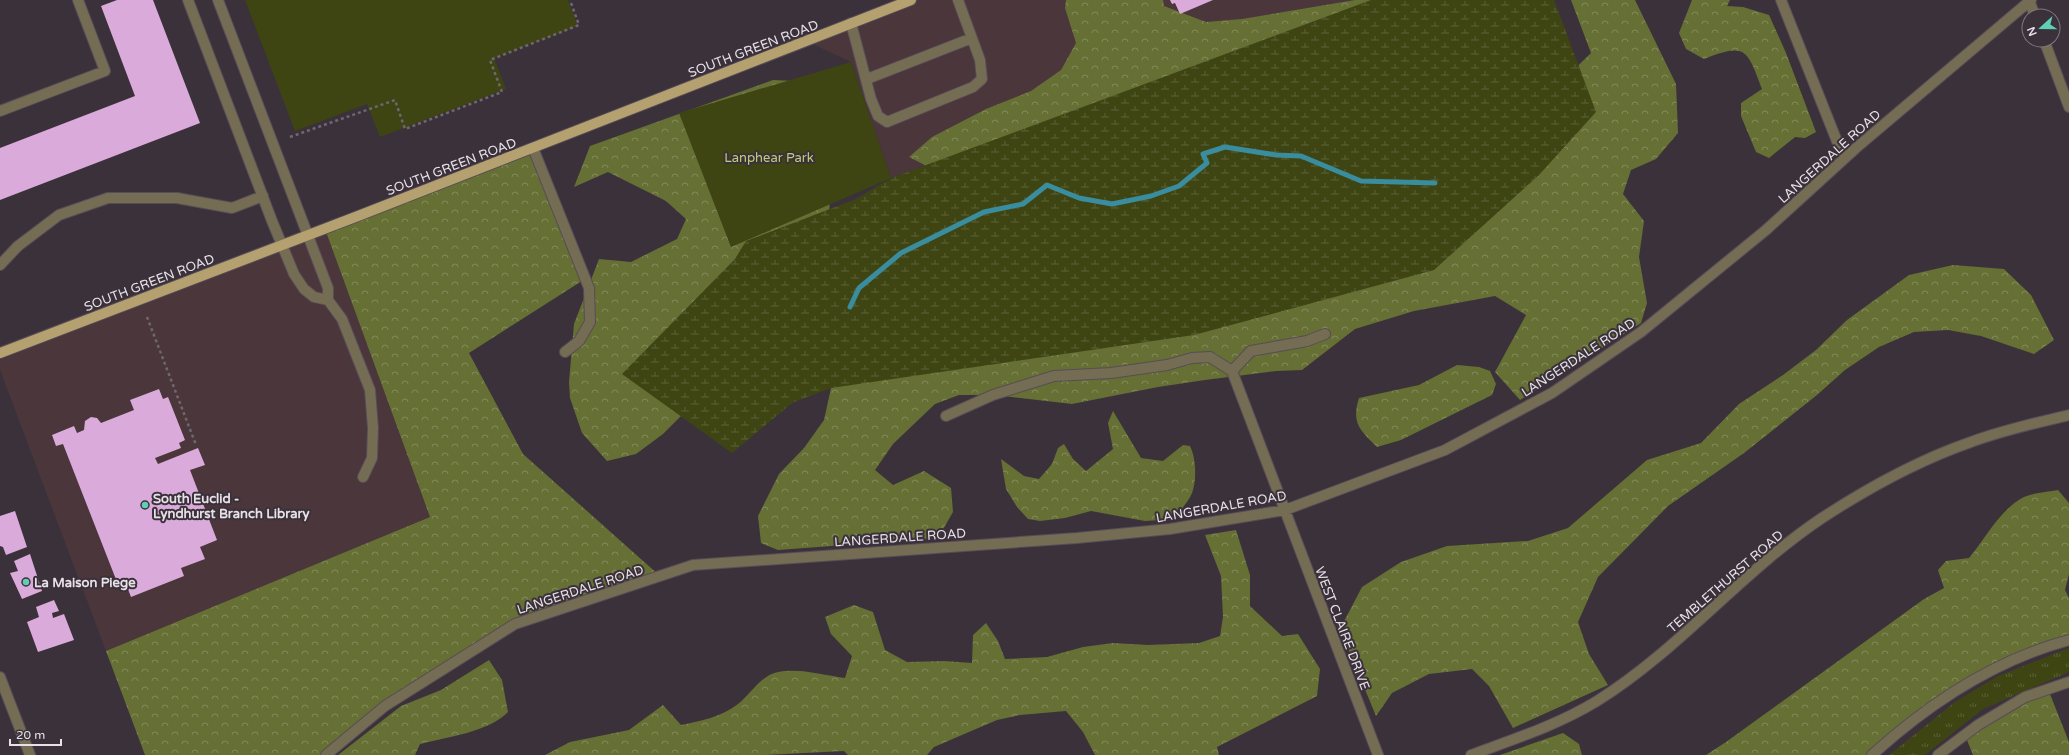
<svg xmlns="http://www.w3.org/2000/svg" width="2069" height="755" font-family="'Varela Round',sans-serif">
<defs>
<pattern id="grass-tufts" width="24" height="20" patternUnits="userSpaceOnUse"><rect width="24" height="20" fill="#3e4513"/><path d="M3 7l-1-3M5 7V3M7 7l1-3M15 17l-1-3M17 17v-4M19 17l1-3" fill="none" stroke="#5a6035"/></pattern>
<pattern id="forest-crowns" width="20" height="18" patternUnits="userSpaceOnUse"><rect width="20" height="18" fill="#666f34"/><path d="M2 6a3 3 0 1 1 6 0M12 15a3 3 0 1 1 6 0" fill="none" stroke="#838a5b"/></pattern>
<pattern id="wetland-marsh" width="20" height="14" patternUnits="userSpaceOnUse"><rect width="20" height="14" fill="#3e4513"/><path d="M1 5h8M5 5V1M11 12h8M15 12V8" fill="none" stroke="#5a6035"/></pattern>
</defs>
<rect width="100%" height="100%" fill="#3b313b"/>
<path fill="#4a363b" d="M 911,0 L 1371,0 L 891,178 L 851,62 L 806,41 Z
M 325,229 L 430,517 L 106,651 L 0,370 L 0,353 Z"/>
<path fill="url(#grass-tufts)" d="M 2069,648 L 2069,672 L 1983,709 L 1925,755 L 1889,755 L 1955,702 L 1998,676 Z"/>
<path fill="url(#forest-crowns)" d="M 1066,0 L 1163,0 L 1164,6 L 1206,22 L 1242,19 L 1355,0 L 1476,0 L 952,179 L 909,157 L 932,137 L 986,109 L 1031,91 L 1061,70 L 1076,43 L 1065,8 Z
M 1571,0 L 1635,0 L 1676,84 L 1678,133 L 1656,159 L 1631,170 L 1623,194 L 1644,221 L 1639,257 L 1647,303 L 1641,323 L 1520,400 L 1495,372 L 1526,315 L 1495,296 L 1414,311 L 1355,329 L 1302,370 L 1276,371 L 1205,380 L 1158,387 L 1072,404 L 993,395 L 959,395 L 935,404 L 893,444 L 875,470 L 893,485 L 924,471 L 951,488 L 953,512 L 938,538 L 778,550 L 761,543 L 758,516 L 779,474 L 804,448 L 824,420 L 831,388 L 1553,90 L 1591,53 Z
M 1692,0 L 1730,0 L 1727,6 L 1743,7 L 1769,15 L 1786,53 L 1816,132 L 1805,138 L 1795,137 L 1769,158 L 1756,152 L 1741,116 L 1741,103 L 1762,89 C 1747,50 1747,42 1704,59 L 1686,49 L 1679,33 Z
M 773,80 L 815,82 L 830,192 L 829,222 L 699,398 L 663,434 L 636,454 L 607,461 L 582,433 L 570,398 L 569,382 L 574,324 L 599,259 L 631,262 L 677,239 L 686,219 L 666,201 L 608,172 L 574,187 L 590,146 Z
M 533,148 L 585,279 L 469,353 L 523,454 L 660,576 L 515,624 L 385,706 L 326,755 L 145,755 L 106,651 L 430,517 L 325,229 Z
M 1953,265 L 2004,269 L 2031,295 L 2054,340 L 2034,354 L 1981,336 L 1948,330 L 1914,332 L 1879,347 L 1845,370 L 1817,395 L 1744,453 L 1668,506 L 1598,577 L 1578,622 L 1589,654 L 1608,685 L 1513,728 L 1489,686 L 1472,669 L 1429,674 L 1392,693 L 1376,716 L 1340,629 L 1362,587 L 1401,562 L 1447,546 L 1528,541 L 1568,528 L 1647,460 L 1701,443 L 1739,404 L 1783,375 L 1816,350 L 1847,320 L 1909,275 Z
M 1457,365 L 1479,367 L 1490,371 L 1496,384 L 1492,395 L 1401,440 L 1377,447 C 1360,430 1351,423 1359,398 L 1419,385 Z
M 1113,411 L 1141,458 L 1163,461 L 1183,445 L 1190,446 C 1196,458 1197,480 1192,493 C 1189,501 1181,509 1176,517 L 1161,520 L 1145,521 L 1091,511 L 1065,518 L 1040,521 L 1028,519 L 1017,507 L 1006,489 L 1001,459 L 1024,476 L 1039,479 L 1052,464 L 1058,448 L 1064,444 L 1073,459 L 1086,471 L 1113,449 L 1108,423 Z
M 2058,490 L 2069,503 L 2069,574 L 2065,590 L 2069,598 L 2069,640 L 1970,683 L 1872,755 L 1706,755 L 1726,742 L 1924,599 L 1944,588 L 1938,570 L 1946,561 L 1969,558 C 1986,538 1998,512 2022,498 C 2031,493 2047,492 2058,490 Z
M 1236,530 L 1250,575 L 1250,606 L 1282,636 L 1298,634 L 1320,669 L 1317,696 L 1217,747 L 1219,755 L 1095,755 L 1083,732 L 1066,711 L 1020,715 L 997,720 L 934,747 L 927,755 L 848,755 L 844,751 L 765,755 L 545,755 L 570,742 L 629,730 L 663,705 L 681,725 C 701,721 721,717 738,704 C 751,694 761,675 778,672 C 800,668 822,675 845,678 L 852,656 L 831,634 L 825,617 L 854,605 L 873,612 L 885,650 L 907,662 L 944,661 L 972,663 L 973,635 L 986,623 L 998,641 L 1005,659 L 1047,657 L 1083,647 L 1113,643 L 1148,645 L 1199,643 L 1220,636 L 1223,617 L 1221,576 L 1205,535 Z
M 489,660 L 502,680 L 508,712 C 489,732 447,737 420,744 L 415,755 L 338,755 L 401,706 L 441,690 Z
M 2048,689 L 2069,742 L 2069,755 L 1973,755 L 1965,735 Z
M 1563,733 L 1579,744 L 1582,755 L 1500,755 Z"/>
<path fill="url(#wetland-marsh)" d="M 1371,0 L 1554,0 L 1596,112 L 1539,175 L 1434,270 L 1194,335 L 831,388 L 792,403 L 732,453 L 622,374 L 735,259 L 746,241 L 856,199 L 891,178 Z"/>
<path fill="#3e4513" d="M 245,0 L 568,0 L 578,26 L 494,58 L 506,89 L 380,137 L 367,104 L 295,131 Z
M 851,62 L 891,178 L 731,247 L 679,113 Z"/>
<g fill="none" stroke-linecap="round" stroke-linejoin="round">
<path stroke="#3a8d9f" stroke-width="5" d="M 850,307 L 859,288 L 901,253 L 984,212 L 1023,204 L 1047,185 L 1079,198 L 1112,204 L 1151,196 L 1179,186 L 1207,163 L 1203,154 L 1225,147 L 1276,155 L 1301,156 L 1361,181 L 1435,183"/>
</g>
<path fill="#daabda" d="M 117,0 L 153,0 L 200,123 L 0,200 L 0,148 L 135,96 L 101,6 Z
M 1170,0 L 1213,0 L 1180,14 L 1175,3 L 1172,4 Z
M 159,389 L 163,399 L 168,397 L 185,440 L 179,443 L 181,448 L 155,458 L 158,464 L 198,448 L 205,465 L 190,470 L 217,540 L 200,547 L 205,559 L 181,568 L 184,576 L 131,597 L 124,579 L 117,582 L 63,444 L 56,446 L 52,435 L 74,426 L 77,433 L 84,430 L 85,421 L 91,417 L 97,418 L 101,423 L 134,410 L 130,400 Z
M 15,511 L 27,547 L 6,555 L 3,547 L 0,546 L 0,516 Z
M 30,554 L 42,591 L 22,599 L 10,573 L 18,571 L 14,561 Z
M 54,600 L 59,611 L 52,613 L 53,618 L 64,614 L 74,640 L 38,652 L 27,622 L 39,617 L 36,607 Z"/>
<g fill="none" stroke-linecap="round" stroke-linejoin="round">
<g stroke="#574d57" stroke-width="12">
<path id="minor" d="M 188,0 L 272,221 L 294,274 L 304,289 L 314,297 L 328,300 L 342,319 L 370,390 L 373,428 L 372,458 L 363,477
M 218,0 L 328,288 L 328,300
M 1781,0 L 1844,159
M 2029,0 L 2035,16
M 851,23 L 871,99 L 878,116 L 887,122 L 973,87 L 982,79 L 980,60 L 958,0
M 2044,40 L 2069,107
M 867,79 L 972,38
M 0,111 L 105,71 L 78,0
M 533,148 L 589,288 L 590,322 L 579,341 L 565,352
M 0,265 L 18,246 L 59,215 L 108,198 L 177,198 L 232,208 L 263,196
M 1325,334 L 1307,341 L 1251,351 L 1232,371 L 1378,755
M 946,416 L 993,395 L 1054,376 L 1111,373 L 1167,365 L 1192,358 L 1210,357 L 1232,371
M 0,677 L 30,755
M 326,755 L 385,706 L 515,624 L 693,565 L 1077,538 L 1170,529 L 1285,510 L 1445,450 L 1552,393 L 1641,332 L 1766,230 L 1856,148 L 2031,0
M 1471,755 C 1514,739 1558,725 1597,701 C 1679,650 1741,572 1822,518 C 1868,488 1919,460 1971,442 C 2003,430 2036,423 2069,415
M 1872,755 C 1928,704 1995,660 2069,640
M 1938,755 L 1978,725 L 2025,697 L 2069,682"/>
</g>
<g stroke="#574d57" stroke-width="12">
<path id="major" d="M 0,353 L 358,216 L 911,0"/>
</g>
<path stroke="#6f666f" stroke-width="2.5" stroke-dasharray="3 3" stroke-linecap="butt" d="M 290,137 L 395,100 L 405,129 L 502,92 L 490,60 L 579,25 L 570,0
M 147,317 L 196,445"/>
<use href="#minor" stroke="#756c54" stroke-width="10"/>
<use href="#major" stroke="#b5a16f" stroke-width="10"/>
</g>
<g fill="#5eceb7" stroke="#3b313b" stroke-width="1.5">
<circle cx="145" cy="505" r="4"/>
<circle cx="26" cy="582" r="4"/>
</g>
<g text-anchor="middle" stroke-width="4" stroke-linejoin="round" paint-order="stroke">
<g font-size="13" fill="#e8e1e8" stroke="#3b313b">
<text transform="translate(753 48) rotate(-21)" y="5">SOUTH GREEN ROAD</text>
<text transform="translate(1829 156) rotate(-42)" y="5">LANGERDALE ROAD</text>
<text transform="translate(451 166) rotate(-21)" y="5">SOUTH GREEN ROAD</text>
<text transform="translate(149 282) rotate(-21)" y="5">SOUTH GREEN ROAD</text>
<text transform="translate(1578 357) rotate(-33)" y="5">LANGERDALE ROAD</text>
<text transform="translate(1221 506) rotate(-10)" y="5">LANGERDALE ROAD</text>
<text transform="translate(900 537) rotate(-4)" y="5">LANGERDALE ROAD</text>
<text transform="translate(1725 581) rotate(-41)" y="5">TEMBLETHURST ROAD</text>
<text transform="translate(580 589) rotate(-18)" y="5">LANGERDALE ROAD</text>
<text transform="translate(1343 628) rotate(69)" y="5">WEST CLAIRE DRIVE</text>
</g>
<g font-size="13" fill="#bece76" stroke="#3b313b">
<text x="769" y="162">Lanphear Park</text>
</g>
<g font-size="13" font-weight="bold" fill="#e8e1e8" stroke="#3b313b" text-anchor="start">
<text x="153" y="503">South Euclid -<tspan x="153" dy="15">Lyndhurst Branch Library</tspan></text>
<text x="34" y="587">La Maison Piege</text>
</g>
</g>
<g transform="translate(2041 28) rotate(249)"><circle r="19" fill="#3b313b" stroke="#807780"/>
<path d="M0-3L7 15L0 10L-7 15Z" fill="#5eceb7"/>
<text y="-6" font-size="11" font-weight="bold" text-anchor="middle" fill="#e8e1e8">N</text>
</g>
<path d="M10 739v6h51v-6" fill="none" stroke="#e8e1e8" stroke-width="2"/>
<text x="16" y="739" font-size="12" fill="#e8e1e8" stroke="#3b313b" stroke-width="3" paint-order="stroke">20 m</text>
</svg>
